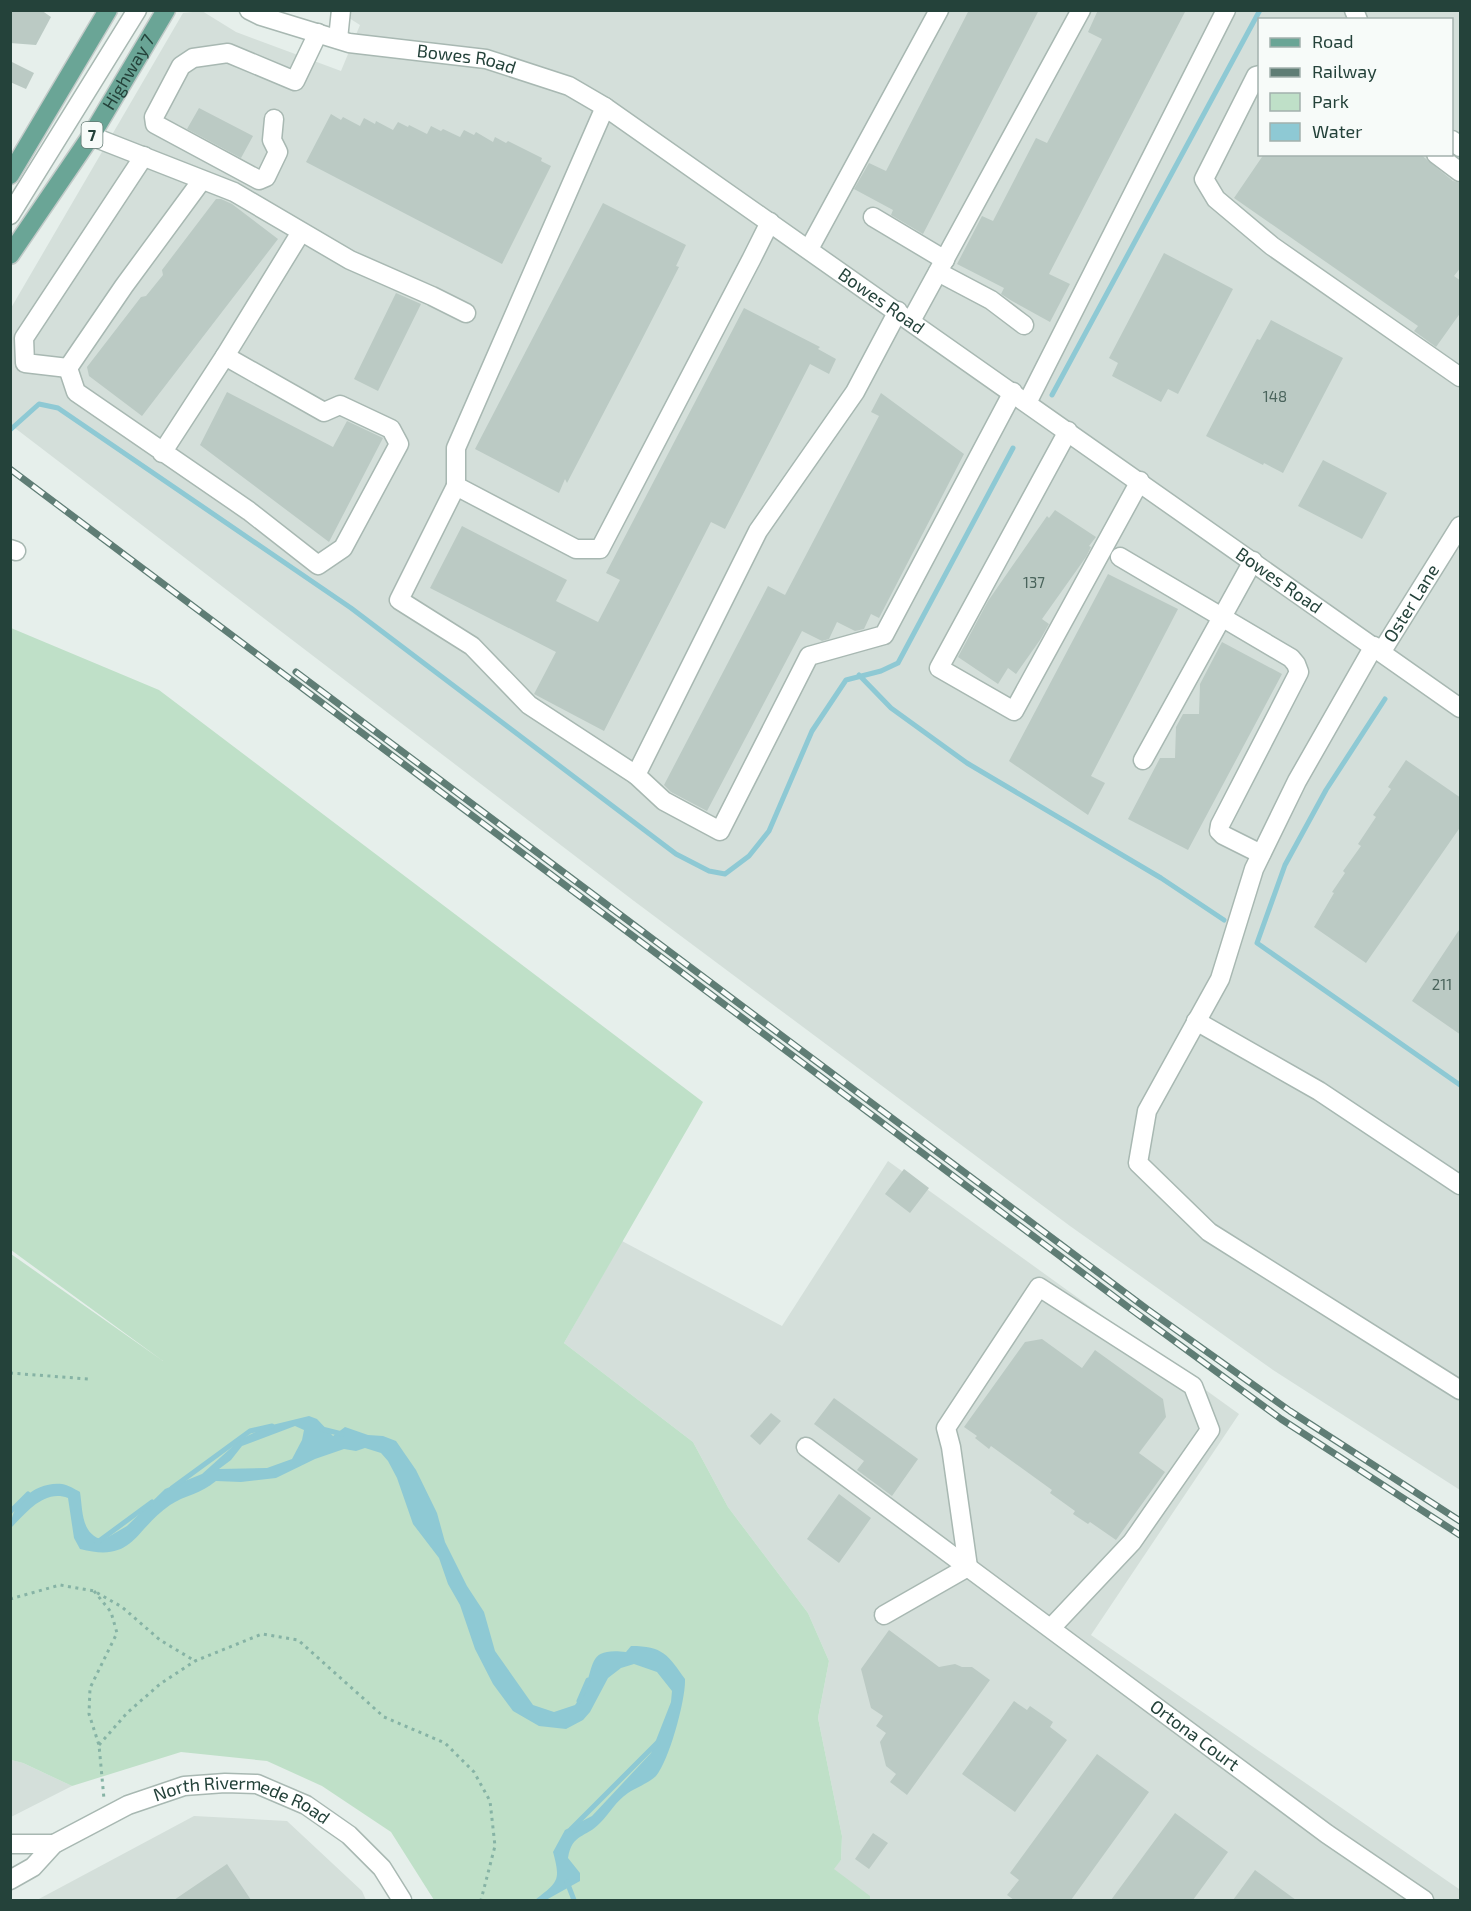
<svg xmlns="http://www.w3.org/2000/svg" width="1471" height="1911" font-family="'Exo 2',sans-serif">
<rect width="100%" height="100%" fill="#e6efeb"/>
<path fill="#d4dfda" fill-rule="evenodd" d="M 202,11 L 236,32 L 341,71 L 360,25 L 338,11 L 1460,11 L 1460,1490 L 1273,1370 L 1070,1226 L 634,901 L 11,425 L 11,308 L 183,13 ZM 1260,20 L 1452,20 L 1452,154 L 1260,154 Z
M 888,1161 L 1239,1414 L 1091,1635 L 1459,1889 L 1460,1887 L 1460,1900 L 805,1900 L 841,1860 L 842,1836 L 818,1718 L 829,1661 L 808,1613 L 728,1507 L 693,1442 L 564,1343 L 622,1241 L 782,1326 Z
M 11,1760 L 23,1763 L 72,1786 L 11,1817 Z
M 194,1816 L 287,1821 L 362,1891 L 366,1900 L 37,1900 Z"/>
<path fill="#bfe0c8" d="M 11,628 L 159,690 L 703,1102 L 564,1343 L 693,1442 L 728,1507 L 808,1613 L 829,1661 L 818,1718 L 842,1836 L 841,1860 L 834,1869 L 870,1896 L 870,1900 L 434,1900 L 391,1832 L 322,1786 L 267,1761 L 181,1752 L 72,1786 L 23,1763 L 11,1760 L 11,1254 L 163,1361 L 11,1250 Z"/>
<path fill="#8ec9d4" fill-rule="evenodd" d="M 309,1416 L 317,1419 L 333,1436 L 345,1427 L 368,1435 L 383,1436 L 396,1441 L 416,1470 L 437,1513 L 445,1542 L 467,1586 L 484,1612 L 495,1651 L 533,1705 L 554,1712 L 575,1705 C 579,1700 583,1694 585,1688 C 595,1662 589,1648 626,1652 L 631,1646 C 663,1646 668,1655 685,1679 C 686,1699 669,1761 656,1776 C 649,1783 637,1787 628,1793 C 616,1801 610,1813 600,1823 C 586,1838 572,1833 568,1858 L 580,1873 L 580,1881 L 546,1900 L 535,1900 C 558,1882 561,1881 553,1852 L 565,1830 L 592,1816 L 651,1753 L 671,1702 L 672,1691 L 657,1672 L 634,1664 L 621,1668 L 608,1678 L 590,1712 L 583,1720 L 566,1729 L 539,1726 L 513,1711 L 493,1684 L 475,1649 L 460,1605 L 448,1584 L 439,1558 L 413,1524 L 397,1478 L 388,1461 L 381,1453 L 365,1448 L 356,1451 L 344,1449 L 315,1459 L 276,1478 L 241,1482 L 216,1481 C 201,1494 185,1495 170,1505 C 133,1531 134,1563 80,1549 L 74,1538 L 68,1498 C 44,1489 26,1513 11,1528 C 10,1503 36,1481 62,1484 C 68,1485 75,1489 80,1492 C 83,1512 81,1534 103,1540 L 127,1526 L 165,1489 L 202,1474 L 241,1439 L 268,1426 ZM 295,1426 L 304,1430 L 302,1440 L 292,1459 L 267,1468 L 219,1469 L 231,1460 L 242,1446 Z"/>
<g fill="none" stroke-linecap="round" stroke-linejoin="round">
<path stroke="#8ec9d4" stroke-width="5" d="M 1052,395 L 1260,10
M 10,430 L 39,404 L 58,408 L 351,608 L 676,854 L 709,871 L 725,874 L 749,856 L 769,831 L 812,731 L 846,680 L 881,671 L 898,663 L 1013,448
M 859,675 L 891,708 L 967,763 L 1161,878 L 1224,920
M 1385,699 L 1326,790 L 1285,865 L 1257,943 L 1460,1085
M 322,1429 L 342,1434
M 172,1488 L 250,1431 L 272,1426
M 10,1512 L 28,1494
M 96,1541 L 99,1541 L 152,1502
M 579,1701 L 588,1680
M 571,1829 L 658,1742
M 567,1882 L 574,1900"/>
</g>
<path fill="#bbcac4" d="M 10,10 L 41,10 L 51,17 L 36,45 L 10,43 Z
M 969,10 L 1039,10 L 923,234 L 891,215 L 893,210 L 854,189 L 869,163 L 886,171 Z
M 1098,10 L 1186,10 L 1049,274 L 1070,284 L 1050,322 L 1012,301 L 1001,294 L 1004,288 L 957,264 L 982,216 L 993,221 L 1036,138 L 1047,143 L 1102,39 L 1088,32 Z
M 10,61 L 34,73 L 26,89 L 10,82 Z
M 199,108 L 253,136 L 241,158 L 187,129 Z
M 331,114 L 341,120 L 343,117 L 360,126 L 364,118 L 375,124 L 376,121 L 393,130 L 398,122 L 408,127 L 409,125 L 427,134 L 431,126 L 441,131 L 443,129 L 460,137 L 464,130 L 474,135 L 476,132 L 493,142 L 495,137 L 506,143 L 508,141 L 542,158 L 541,161 L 551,166 L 502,264 L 306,162 Z
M 1264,154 L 1420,154 L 1453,181 L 1461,183 L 1461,267 L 1454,276 L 1461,281 L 1461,312 L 1436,347 L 1414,331 L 1418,326 L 1234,198 Z
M 216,199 L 221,199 L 232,204 L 278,239 L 142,416 L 89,376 L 87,367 L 141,297 L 146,296 L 163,275 L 162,270 Z
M 603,203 L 686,245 L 676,266 L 679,267 L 638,347 L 567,483 L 565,479 L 559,493 L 475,449 Z
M 1164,253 L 1233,289 L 1178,394 L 1168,389 L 1161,402 L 1112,376 L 1118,363 L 1109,358 Z
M 396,293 L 421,304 L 378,391 L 354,379 Z
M 744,308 L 820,347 L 818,349 L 836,359 L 829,374 L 810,364 L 725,529 L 711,522 L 604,731 L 534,694 L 556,652 L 430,588 L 462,526 L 567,580 L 556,601 L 598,622 L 620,580 L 606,573 Z
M 1271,320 L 1343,358 L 1283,473 L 1264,463 L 1263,465 L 1206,436 L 1257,339 L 1260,340 Z
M 227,392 L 333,447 L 347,421 L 383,438 L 329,542 L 200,445 Z
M 881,393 L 964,454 L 879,618 L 871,614 L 864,629 L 855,631 L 837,622 L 829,639 L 822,641 L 802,631 L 707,811 L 671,792 L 664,785 L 768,586 L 785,595 L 879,416 L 871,412 Z
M 1323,460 L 1387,493 L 1362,539 L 1298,506 Z
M 1055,510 L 1096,537 L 1089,546 L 1091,547 L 1086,557 L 1042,619 L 1049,624 L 1040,640 L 1016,674 L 1008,668 L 998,684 L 958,657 L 988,601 L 1047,516 L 1049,518 Z
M 1108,574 L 1178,609 L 1091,776 L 1105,783 L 1088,815 L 1009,761 Z
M 1222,642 L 1282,674 L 1188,850 L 1128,819 L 1160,758 L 1175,758 L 1176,727 L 1183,714 L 1199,714 L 1200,684 Z
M 1406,760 L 1461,798 L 1461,826 L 1366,963 L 1314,927 L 1334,893 L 1332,892 L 1345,873 L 1343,871 L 1361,846 L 1358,844 L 1376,817 L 1373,815 L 1391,789 L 1388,787 Z
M 1461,927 L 1461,1035 L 1412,1001 Z
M 904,1169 L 929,1188 L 910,1213 L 885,1194 Z
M 1042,1339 L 1082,1368 L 1095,1350 L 1163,1399 L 1166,1417 L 1139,1453 L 1165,1472 L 1116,1540 L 1090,1522 L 1088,1524 L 1073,1514 L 1075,1511 L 1050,1493 L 1052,1490 L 991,1446 L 989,1449 L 975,1438 L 977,1436 L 964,1427 L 1025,1342 Z
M 834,1398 L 918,1459 L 892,1496 L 857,1470 L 864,1461 L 814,1424 Z
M 771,1413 L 781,1421 L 760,1445 L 750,1436 Z
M 839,1494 L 871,1518 L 839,1563 L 807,1539 Z
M 889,1630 L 939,1667 L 955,1664 L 962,1667 L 972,1667 L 990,1680 L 907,1795 L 890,1782 L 896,1774 L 886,1766 L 880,1742 L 886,1733 L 876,1726 L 883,1716 L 871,1708 L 861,1669 Z
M 1014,1701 L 1027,1710 L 1030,1706 L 1053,1722 L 1050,1727 L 1067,1740 L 1015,1812 L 962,1774 Z
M 1097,1754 L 1149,1792 L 1071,1900 L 1014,1900 L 1007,1895 L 1019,1880 L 1010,1873 Z
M 1175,1813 L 1228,1852 L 1193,1900 L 1111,1900 Z
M 873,1833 L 888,1843 L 869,1869 L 855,1859 Z
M 227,1864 L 251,1900 L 174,1900 Z
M 1255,1870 L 1296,1900 L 1233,1900 Z"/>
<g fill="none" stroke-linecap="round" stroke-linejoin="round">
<g stroke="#a8b8b2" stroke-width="21">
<g id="minor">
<path id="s1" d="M 249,10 L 261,16 L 349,43 L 486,59 L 569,86 L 605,107 L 1460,708"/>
<path d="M 1354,10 L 1358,20"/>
<path d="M 338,39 L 341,10"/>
<path d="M 1260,75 L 1256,76 L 1204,179 L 1216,199 L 1272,246 L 1460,377"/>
<path d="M 605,107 L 456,448 L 456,486 L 576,549 L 600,549 L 752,258 L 770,222"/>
<path d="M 274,119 L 272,140 L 278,152 L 266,177 L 259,180 L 155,124 L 154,117 L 181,66 L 193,58 L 228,53 L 295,81 L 318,33"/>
<path d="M 91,136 L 234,192 L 350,260 L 432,296 L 466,313"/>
<path d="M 1452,140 L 1460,147"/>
<path d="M 1436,154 L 1460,172"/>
<path d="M 10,215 L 137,10"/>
<path d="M 873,217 L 945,260"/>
<path d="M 809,249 L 939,10"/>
<path d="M 938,272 L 991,300 L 1024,325"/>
<path d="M 911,321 L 1081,10"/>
<path d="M 225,356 L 301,232"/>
<path d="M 68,368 L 25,363 L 24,338 L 144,156"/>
<path d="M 1027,403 L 1226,10"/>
<path d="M 1068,431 L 939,668 L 1014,711 L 1140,481"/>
<path d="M 162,453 L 225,356 L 324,412 L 340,405 L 391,429 L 399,444 L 343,548 L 318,565 L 249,511 L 76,392 L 68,368 L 124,286 L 202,180"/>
<path d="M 456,486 L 399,600 L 472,646 L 529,705 L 636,775 L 758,531 L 855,392 L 898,311"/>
<path d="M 10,549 L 16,551"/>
<path d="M 1120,557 L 1291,658 L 1296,664 L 1299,672 L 1220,825 L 1219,831 L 1223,835 L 1261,854"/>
<path d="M 1374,646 L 1297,781 L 1254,869 L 1220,979 L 1147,1111 L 1138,1163 L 1209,1232 L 1460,1390"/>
<path id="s2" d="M 1382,651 L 1460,526"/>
<path d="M 1143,760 L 1253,561"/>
<path d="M 636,775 L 664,801 L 720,831 L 809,656 L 884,635 L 1013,392"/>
<path d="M 1196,1021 L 1319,1091 L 1460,1185"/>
<path id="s3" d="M 806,1447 L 1327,1834 L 1424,1900"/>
<path d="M 968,1567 L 951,1447 L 946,1428 L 1039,1287 L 1193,1386 L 1210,1430 L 1132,1542 L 1051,1628"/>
<path d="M 884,1615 L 968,1567"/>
<path d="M 10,1844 L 54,1844"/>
<path id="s4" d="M 10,1880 L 33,1867 L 54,1844 L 128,1805 L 184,1786 L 225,1783 L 257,1784 L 306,1805 L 349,1835 L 382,1868 L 402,1900"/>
</g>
</g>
<g stroke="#c2cac8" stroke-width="21">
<g id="major">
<path d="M 10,175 L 108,10"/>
<path id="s5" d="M 10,255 L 91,136 L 166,10"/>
</g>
</g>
<path stroke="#86b3a5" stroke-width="3" stroke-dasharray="3 4.5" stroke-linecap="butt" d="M 10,1373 L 88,1379
M 94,1591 L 111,1612 L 117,1633 L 90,1688 L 89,1714 L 99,1745 L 104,1799
M 10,1599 L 60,1585 L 94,1591 L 122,1607 L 160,1640 L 195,1661
M 99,1745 L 127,1713 L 160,1684 L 195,1661 L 262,1634 L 298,1640 L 384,1717 L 445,1743 L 474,1772 L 490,1801 L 495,1846 L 481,1900"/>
<use href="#minor" stroke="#fff" stroke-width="18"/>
<use href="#major" stroke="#6aa596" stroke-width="18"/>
<g stroke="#5f7d75" stroke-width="7">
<path id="rail" d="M 10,469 L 1128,1307 L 1281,1419 L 1460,1535
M 296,672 L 1147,1309 L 1290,1411 L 1460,1521"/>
</g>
<use href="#rail" stroke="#f7fbf9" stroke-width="4.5" stroke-dasharray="14" stroke-linecap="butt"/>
</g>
<g text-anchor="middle" stroke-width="5" stroke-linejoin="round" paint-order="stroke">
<g font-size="15" fill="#4a645c">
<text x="1275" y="402">148</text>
<text x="1034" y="588">137</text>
<text x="1442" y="990">211</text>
</g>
<rect fill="#f7fbf9" stroke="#637a73" stroke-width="1.5" x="81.5" y="122" width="21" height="26" rx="4.5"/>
<g font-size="16" font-weight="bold" fill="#24423a">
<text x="92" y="141">7</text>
</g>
<g font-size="18" fill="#24423a" stroke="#f7fbf9">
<text dy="6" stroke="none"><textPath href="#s1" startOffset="224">Bowes Road</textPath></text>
<text dy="6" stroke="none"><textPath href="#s5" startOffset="218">Highway 7</textPath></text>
<text dy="6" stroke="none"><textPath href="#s1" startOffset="710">Bowes Road</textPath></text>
<text dy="6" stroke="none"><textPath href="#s1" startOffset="1196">Bowes Road</textPath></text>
<text dy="6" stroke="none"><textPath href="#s2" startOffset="56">Oster Lane</textPath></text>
<text dy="6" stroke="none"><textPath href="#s3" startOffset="484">Ortona Court</textPath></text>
<text dy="6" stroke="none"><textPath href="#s4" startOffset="261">North Rivermede Road</textPath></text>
</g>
</g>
<rect width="1471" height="1911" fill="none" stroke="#24423a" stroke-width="24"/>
<rect x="1258" y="18" width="195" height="138" fill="#f7fbf9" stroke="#a3b1ad" stroke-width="1.5"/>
<rect x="1270" y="38" width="30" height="9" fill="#6aa596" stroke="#a3b1ad" stroke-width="1.5"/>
<text x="1312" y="48" font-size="18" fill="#24423a">Road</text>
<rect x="1270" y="68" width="30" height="9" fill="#5f7d75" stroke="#a3b1ad" stroke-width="1.5"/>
<text x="1312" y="78" font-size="18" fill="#24423a">Railway</text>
<rect x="1270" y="93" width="30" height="18" fill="#bfe0c8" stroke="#a3b1ad" stroke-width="1.5"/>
<text x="1312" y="108" font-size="18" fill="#24423a">Park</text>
<rect x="1270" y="123" width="30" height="18" fill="#8ec9d4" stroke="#a3b1ad" stroke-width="1.5"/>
<text x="1312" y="138" font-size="18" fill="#24423a">Water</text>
</svg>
